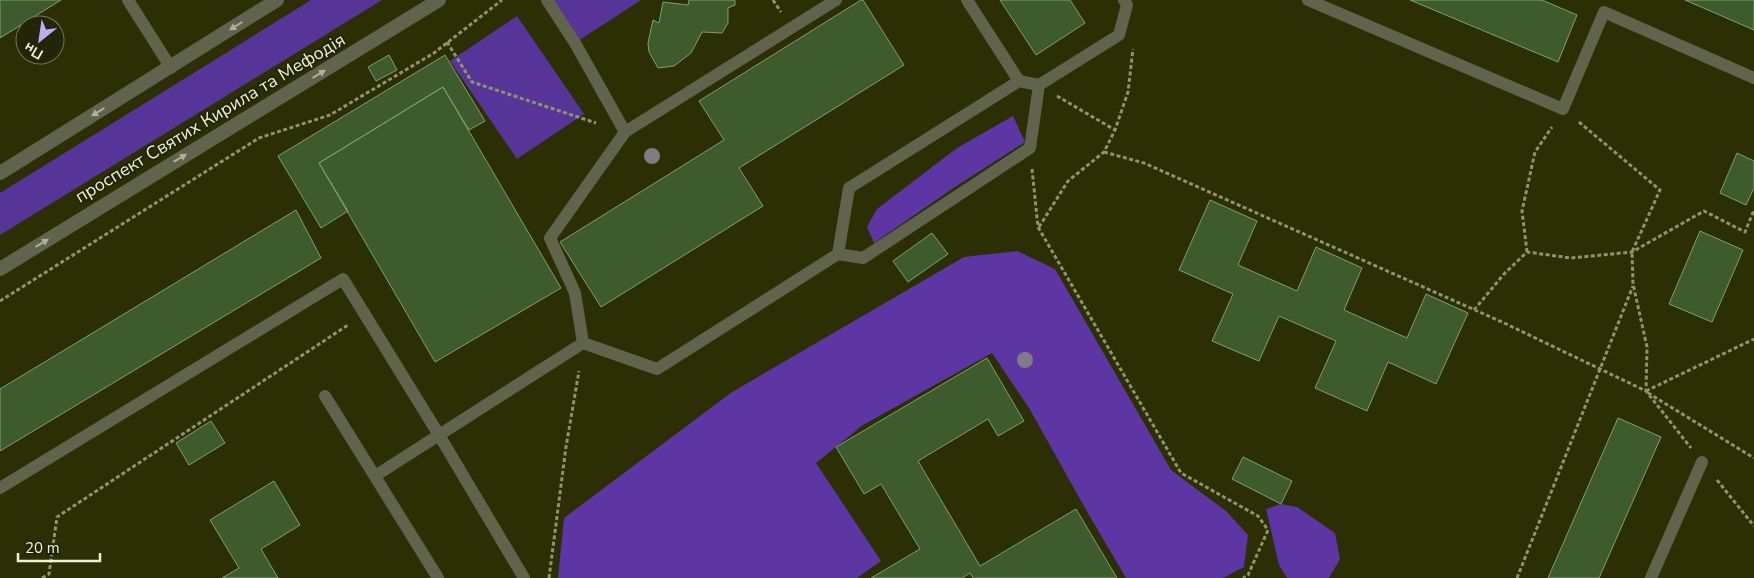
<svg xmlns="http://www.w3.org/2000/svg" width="1754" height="578" font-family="'Nunito Sans',sans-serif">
<rect width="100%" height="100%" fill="#2b2f03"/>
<path fill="#573598" d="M 311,0 L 382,0 L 0,235 L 0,193 Z
M 547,0 L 641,0 L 575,43 Z
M 517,16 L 584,114 L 517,159 L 450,61 Z"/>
<path fill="#5d36a3" d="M 1013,116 L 1025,142 L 955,187 L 874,243 L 867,227 L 877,209 L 957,148 Z
M 1017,251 L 1055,269 L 1171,470 L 1226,511 L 1248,535 L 1244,567 L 1223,578 L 1126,578 L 1089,515 L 1029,408 L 992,353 L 863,425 L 816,463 L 881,561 L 857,578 L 558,578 L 564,518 L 732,392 L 964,257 Z
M 1281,504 L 1297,507 L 1335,533 L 1340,559 L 1329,578 L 1287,578 L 1279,565 L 1266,509 Z"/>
<path fill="#3e5b2d" stroke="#80a06f" d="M 0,0 L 61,0 L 0,38 Z
M 689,0 L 735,0 L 735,5 L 728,8 L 728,23 L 722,33 L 702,32 L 691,53 L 674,66 L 658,68 L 649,52 L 648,43 L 653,20 L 659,23 L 663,2 L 688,5 Z
M 861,0 L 863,0 L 904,65 L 739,168 L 763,206 L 601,307 L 560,242 L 724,140 L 699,101 Z
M 1000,0 L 1070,0 L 1085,23 L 1036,55 Z
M 1410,0 L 1542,0 L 1577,15 L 1558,62 Z
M 1685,0 L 1754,0 L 1754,30 Z
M 389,55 L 397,70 L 376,81 L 368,67 Z
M 445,55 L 485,121 L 469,130 L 443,87 L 319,163 L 348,211 L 321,228 L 278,156 Z
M 443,87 L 561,288 L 435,362 L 319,163 Z
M 1737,153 L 1754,161 L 1754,188 L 1746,205 L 1720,193 Z
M 1210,200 L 1257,221 L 1238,265 L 1297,291 L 1316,247 L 1362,268 L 1344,310 L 1407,338 L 1426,294 L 1468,313 L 1436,384 L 1388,362 L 1367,411 L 1315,388 L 1336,341 L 1279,316 L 1259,361 L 1212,341 L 1233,294 L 1179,270 Z
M 296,210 L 321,258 L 0,451 L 0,389 Z
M 1700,231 L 1743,250 L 1712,322 L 1669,304 Z
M 932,233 L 948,254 L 908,282 L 893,261 Z
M 987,358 L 1024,421 L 998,436 L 988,419 L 918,461 L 980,566 L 1076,509 L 1117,578 L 973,578 L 970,573 L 962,578 L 871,578 L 920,549 L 881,484 L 864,494 L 836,447 Z
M 1618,418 L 1661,437 L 1599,578 L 1548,578 Z
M 211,421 L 225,443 L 189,465 L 176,443 Z
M 1243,457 L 1292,481 L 1281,504 L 1232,479 Z
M 274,481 L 300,525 L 261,549 L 278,578 L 222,578 L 239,568 L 210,520 Z"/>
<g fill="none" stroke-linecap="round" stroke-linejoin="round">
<path stroke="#8f936f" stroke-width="3" stroke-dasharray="4 2.5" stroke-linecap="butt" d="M 773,0 L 781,12
M 447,42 L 472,82 L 596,123
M 1057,96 L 1115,130
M 1579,122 L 1660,190 L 1632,252 L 1633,284 L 1647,347 L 1646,391
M 1104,152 L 1144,163 L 1502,322 L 1646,391 L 1691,448
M 1032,169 L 1038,227 L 1181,473 L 1258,516 L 1268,530 L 1248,575 L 1243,578
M 1039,227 L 1068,181 L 1104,152 L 1115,130 L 1128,92 L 1133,49
M 1527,252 L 1522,211 L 1535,152 L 1552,127
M 0,301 L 259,138 L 330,115 L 434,53 L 502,0
M 1474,310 L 1504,274 L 1527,252 L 1571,258 L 1632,252 L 1704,211 L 1745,232 L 1754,210
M 1646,391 L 1754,339
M 1648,393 L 1754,458
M 1717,480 L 1754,526
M 42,578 L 49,574 L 57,517 L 348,325
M 549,578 L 566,447 L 579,371
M 1517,578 L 1633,286"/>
<path stroke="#61644d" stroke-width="12" d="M 128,0 L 171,68
M 1308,0 L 1563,109 L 1604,12 L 1754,78
M 1019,81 L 1039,85 L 1119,35 L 1127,5 L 1124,0
M 625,132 L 836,0
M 838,254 L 863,258 L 1030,148 L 1039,85
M 583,343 L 657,369 L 838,254 L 849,188 L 1019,81 L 967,0
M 325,396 L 438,578
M 0,488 L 343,279 L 439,435 L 375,476
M 524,578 L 439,435 L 583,343 L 575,293 L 550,238 L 625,132 L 575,43 L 547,0
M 1651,578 L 1702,462"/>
<path stroke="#61644d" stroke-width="14" d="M 0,173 L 277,0
M 0,269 L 439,0"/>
</g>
<g fill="#807b86">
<circle cx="652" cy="156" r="8"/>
<circle cx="1025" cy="360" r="8"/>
</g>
<defs><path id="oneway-solid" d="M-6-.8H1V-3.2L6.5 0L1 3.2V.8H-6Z" transform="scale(1.25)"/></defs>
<g fill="#aeb298">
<use href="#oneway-solid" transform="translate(236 26) rotate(148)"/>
<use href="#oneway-solid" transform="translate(319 74) rotate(-31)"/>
<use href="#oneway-solid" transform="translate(98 112) rotate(148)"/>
<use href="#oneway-solid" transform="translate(180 158) rotate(-31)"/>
<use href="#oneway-solid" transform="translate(42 243) rotate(-31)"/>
</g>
<g text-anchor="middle" stroke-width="4" stroke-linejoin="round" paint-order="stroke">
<g font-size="18" fill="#edf2d5" stroke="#222507">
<text transform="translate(210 118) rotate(-31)" y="6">проспект Святих Кирила та Мефодія</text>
</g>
</g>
<g transform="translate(40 40) rotate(210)"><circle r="24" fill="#222507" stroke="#737759"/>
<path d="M0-4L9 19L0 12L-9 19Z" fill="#bcaaf5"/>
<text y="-8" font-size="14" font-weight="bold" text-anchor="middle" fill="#edf2d5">Пн</text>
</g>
<path d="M18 553v8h82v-8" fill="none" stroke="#edf2d5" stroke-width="2.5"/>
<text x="25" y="553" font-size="15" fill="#edf2d5" stroke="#222507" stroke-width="4" paint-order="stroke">20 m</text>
</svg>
